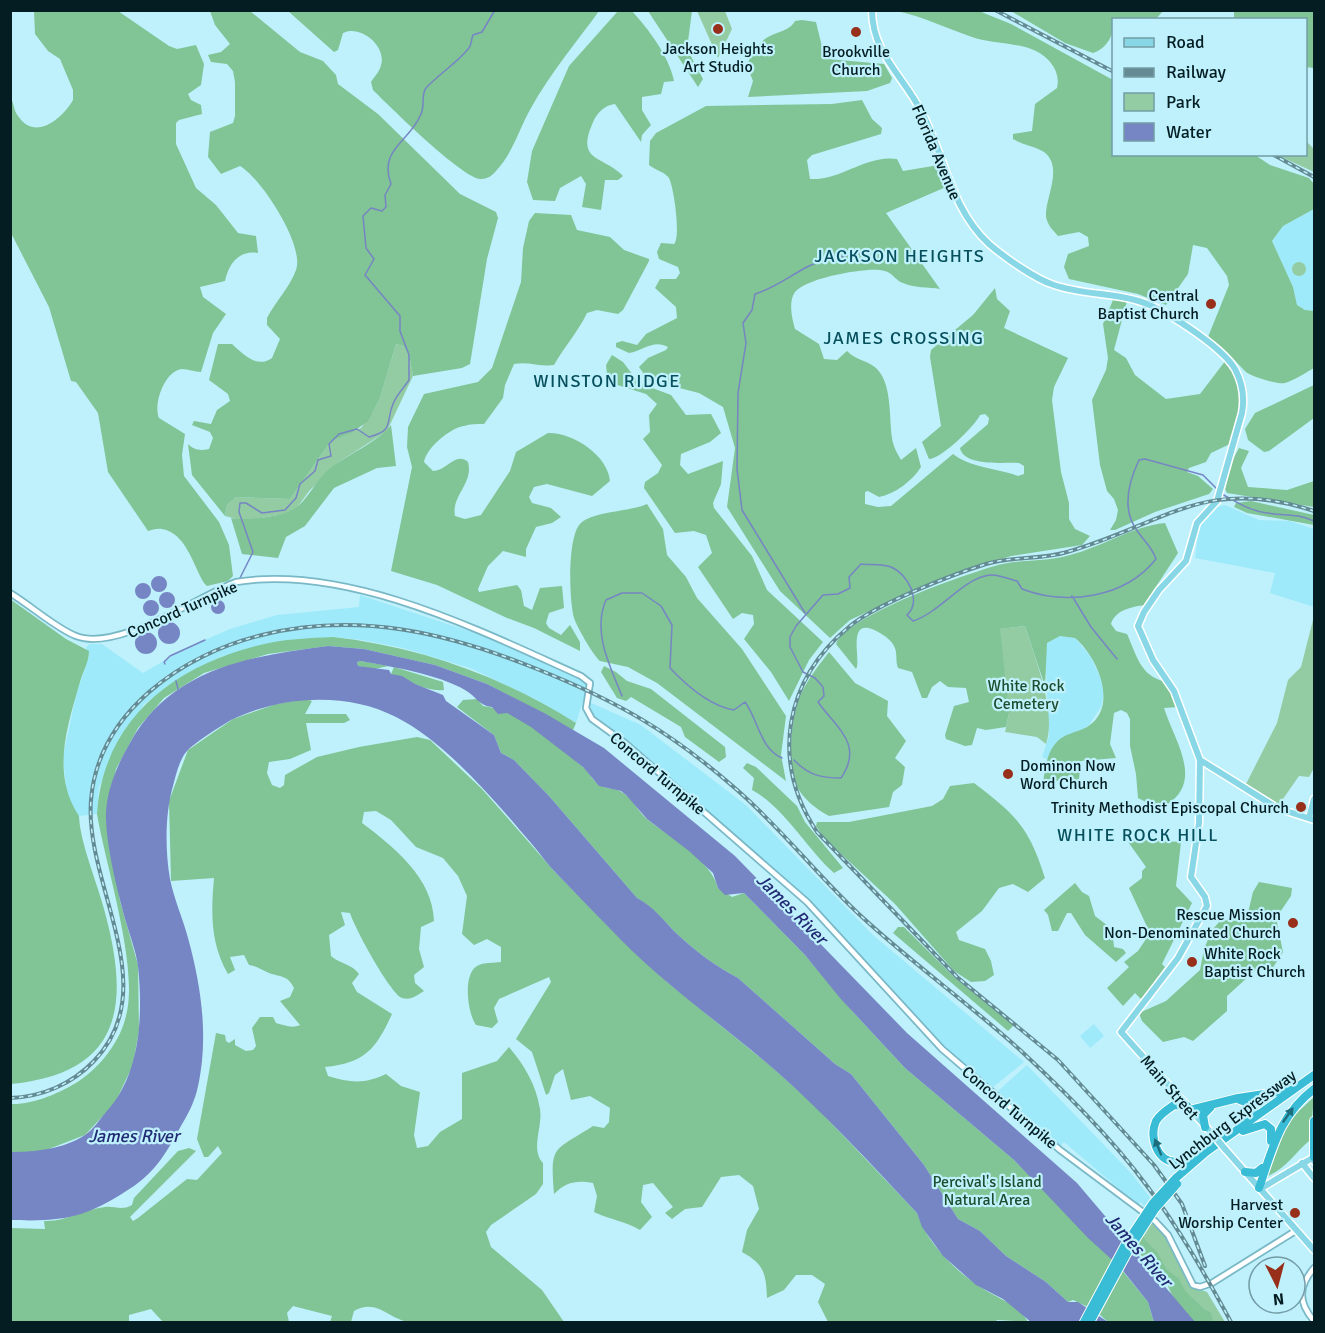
<svg xmlns="http://www.w3.org/2000/svg" width="1325" height="1333" font-family="Signika,sans-serif">
<rect width="100%" height="100%" fill="#bef1fc"/>
<path fill="#9feafa" d="M 1314,209 L 1314,311 L 1305,310 L 1297,305 L 1293,287 L 1272,241 L 1283,226 Z
M 1225,505 L 1259,520 L 1290,521 L 1314,529 L 1314,607 L 1270,593 L 1275,573 L 1195,558 L 1199,526 L 1217,507 Z
M 360,595 L 478,634 L 585,682 L 587,688 L 576,723 L 533,698 L 470,668 L 403,648 L 362,640 L 333,637 L 222,656 L 184,676 L 144,704 L 99,787 L 97,814 L 79,816 L 67,797 L 63,757 L 76,695 L 89,656 L 86,648 L 89,644 L 102,644 L 143,673 L 184,649 L 230,629 L 277,615 L 359,607 Z
M 1060,636 L 1075,638 L 1091,657 L 1101,679 L 1104,695 L 1101,707 L 1089,725 L 1049,754 L 1048,760 L 1042,757 L 1049,736 L 1045,650 L 1047,643 Z
M 589,702 L 641,725 L 746,805 L 873,935 L 1024,1062 L 992,1088 L 951,1053 L 809,901 L 593,714 Z
M 1094,1024 L 1104,1036 L 1090,1048 L 1080,1036 Z
M 1027,1065 L 1131,1173 L 1152,1200 L 1144,1206 L 1141,1202 L 1138,1205 L 1064,1142 L 1060,1147 L 999,1095 L 998,1091 Z"/>
<path fill="#93cca3" d="M 697,11 L 725,11 L 732,29 L 718,58 Z
M 1306,136 L 1307,142 L 1314,149 L 1314,172 L 1277,155 L 1306,154 Z
M1292 269a7 7 0 1 1 14 0a7 7 0 1 1-14 0Z
M 396,344 L 403,346 L 409,353 L 413,376 L 387,431 L 339,462 L 310,490 L 296,509 L 284,514 L 244,521 L 225,516 L 227,505 L 236,497 L 290,499 L 331,441 L 361,428 L 373,411 L 380,398 Z
M 1313,620 L 1314,768 L 1309,777 L 1299,776 L 1278,806 L 1245,786 L 1277,723 L 1288,680 L 1301,667 Z
M 1025,626 C 1035,658 1057,712 1046,744 L 1037,737 L 1005,732 L 1009,713 L 999,629 Z
M 1150,1221 L 1166,1236 L 1191,1286 L 1207,1292 L 1225,1322 L 1188,1322 L 1175,1305 L 1165,1278 L 1133,1248 Z"/>
<path fill="#81c495" d="M 34,11 L 118,11 L 169,46 L 177,49 L 196,45 L 204,64 L 201,85 L 188,94 L 191,100 L 201,105 L 202,114 L 179,120 L 176,123 L 176,144 L 196,188 L 216,205 L 238,233 L 256,236 L 258,253 C 239,250 229,263 225,281 L 200,287 L 203,297 L 226,314 L 213,333 L 201,372 C 195,372 188,369 182,369 C 164,371 153,405 159,418 L 185,434 L 182,455 L 184,476 L 219,522 L 229,545 L 233,576 L 228,581 L 207,586 L 204,583 C 193,565 186,533 162,529 C 157,528 152,530 148,531 L 108,472 L 98,413 L 76,382 L 71,381 L 49,307 L 11,233 L 11,98 C 14,104 14,111 18,116 C 35,142 63,118 73,100 L 73,90 L 60,59 L 48,51 L 35,34 Z
M 210,11 L 250,11 L 300,52 L 323,61 L 336,75 L 338,84 L 378,114 L 460,194 L 496,212 L 498,218 L 487,259 L 470,364 L 462,368 L 413,376 L 409,354 L 403,346 L 396,344 L 380,398 L 368,421 L 353,432 L 331,441 L 290,499 L 236,497 L 227,505 L 225,516 L 192,475 L 188,444 C 194,450 200,451 209,449 L 213,438 L 210,432 L 192,425 L 194,421 L 211,424 L 217,410 L 230,401 L 228,394 L 209,380 L 218,344 L 232,344 C 243,354 257,369 272,358 L 280,339 L 267,325 L 267,318 C 275,302 290,287 296,270 C 305,245 261,178 240,166 L 221,174 L 208,157 L 210,132 L 233,123 L 235,116 L 235,82 L 233,71 L 227,64 L 211,62 L 208,55 L 221,52 L 230,44 L 215,25 Z
M 288,11 L 599,11 C 576,43 551,72 531,108 C 519,129 513,153 496,171 C 492,176 487,179 481,179 C 464,180 389,106 373,90 L 371,82 C 374,77 380,71 381,65 C 387,46 360,24 343,33 L 338,50 L 334,52 Z
M 618,11 L 632,11 C 649,30 669,56 674,81 L 664,82 L 661,94 L 642,97 L 642,110 L 651,125 L 642,135 L 641,142 L 615,104 C 605,105 598,112 594,120 C 574,163 603,155 623,176 L 618,180 L 605,180 L 601,210 L 582,207 L 586,184 L 581,176 L 560,188 L 555,201 L 533,200 L 527,182 L 532,151 L 569,66 Z
M 648,11 L 692,11 L 687,49 L 703,79 L 698,87 Z
M 897,11 L 979,11 L 1011,24 L 1113,80 L 1114,154 L 1255,155 L 1270,165 L 1309,178 L 1314,184 L 1314,209 L 1283,226 L 1272,241 L 1293,287 L 1297,305 L 1305,310 L 1314,311 L 1314,368 C 1305,373 1295,380 1285,383 C 1279,385 1250,376 1246,372 C 1233,359 1224,347 1208,337 L 1229,285 L 1227,276 L 1207,248 L 1193,245 L 1188,274 L 1166,305 L 1138,294 L 1069,279 L 1064,267 L 1068,254 L 1089,246 L 1088,237 L 1079,232 L 1058,236 C 1053,230 1047,225 1046,216 C 1045,198 1064,167 1044,152 C 1035,146 1023,145 1013,139 L 1013,134 L 1032,131 L 1035,104 L 1057,88 C 1061,72 1050,58 1036,51 C 1017,42 992,44 972,37 C 946,28 924,17 897,11 Z
M 1011,11 L 1163,11 L 1156,19 L 1114,20 C 1114,34 1108,48 1093,53 L 1065,43 Z
M 1234,11 L 1314,11 L 1314,68 L 1306,67 L 1306,20 L 1234,19 Z
M 802,20 L 816,22 L 823,51 L 828,59 L 884,64 L 892,78 L 890,83 L 867,91 L 748,97 L 753,81 L 747,66 C 760,26 786,38 795,21 Z
M 862,100 L 872,119 L 882,128 L 881,134 L 812,155 L 807,160 L 810,179 C 840,181 867,154 897,159 L 903,171 L 939,165 L 946,187 L 886,213 L 940,289 C 929,287 913,288 903,283 C 893,279 894,272 880,270 C 863,268 806,278 795,292 C 788,302 792,318 795,329 L 819,344 L 824,359 L 837,360 L 847,351 C 856,361 869,360 878,370 C 892,386 889,418 892,438 C 893,446 897,453 901,460 L 916,448 L 921,467 C 912,481 895,494 879,497 L 868,491 L 865,492 L 865,504 L 878,507 L 891,506 L 953,454 C 971,468 997,468 1018,476 L 1024,474 L 1024,466 L 1019,463 C 1004,462 964,467 960,448 L 988,424 L 989,418 L 985,414 L 980,415 C 975,426 941,459 929,459 L 922,442 L 941,426 L 930,357 L 931,350 L 973,315 L 995,288 L 997,299 L 1010,311 L 1004,328 L 1068,358 L 1054,387 L 1052,400 L 1061,472 L 1069,503 L 1069,519 L 1075,529 L 1090,536 L 1082,545 L 1011,556 L 923,586 L 850,620 L 830,638 L 780,591 L 727,507 L 735,448 L 723,407 L 699,393 L 648,380 L 639,367 L 648,358 L 666,350 L 668,347 C 653,339 643,351 629,353 L 616,347 L 616,343 L 622,341 L 637,345 L 646,334 L 677,318 L 676,307 L 655,288 L 660,279 L 676,279 L 680,273 L 678,267 L 659,259 L 657,252 L 661,243 L 674,244 C 681,237 674,188 669,178 C 665,172 655,170 649,165 L 650,141 L 656,133 L 706,106 L 832,104 Z
M 535,213 L 571,215 L 577,230 L 610,237 L 624,250 L 649,259 L 649,261 L 623,310 L 618,314 L 597,310 L 587,313 C 578,332 564,347 554,365 C 540,367 528,361 514,364 L 505,385 L 503,398 L 484,424 C 477,424 470,424 464,426 C 450,428 426,448 424,462 L 433,471 C 446,471 456,451 468,462 C 474,483 451,496 455,516 L 465,519 L 481,515 L 510,471 L 516,452 L 548,433 C 572,432 608,455 610,481 L 592,496 L 547,484 L 534,487 L 529,497 L 532,503 L 551,508 L 561,517 L 552,523 L 536,527 L 526,549 L 526,557 L 503,551 L 488,566 L 478,589 L 479,592 L 517,585 L 521,590 L 524,606 L 532,610 L 540,588 L 562,586 L 564,608 L 549,613 L 546,623 L 549,628 L 561,635 L 570,625 L 580,642 L 580,651 L 534,628 L 507,618 L 437,585 L 391,571 L 412,467 L 407,447 L 408,427 L 424,394 L 478,382 L 492,368 L 521,282 L 523,248 L 529,221 Z
M 1113,300 L 1127,301 L 1114,350 L 1126,358 L 1135,375 L 1166,399 L 1200,394 L 1226,360 C 1249,388 1240,411 1232,443 L 1211,453 L 1206,462 L 1189,468 L 1187,472 L 1198,476 L 1213,489 L 1209,494 L 1155,512 L 1115,530 L 1110,530 L 1116,520 L 1118,510 L 1114,499 L 1107,491 L 1100,465 L 1092,400 L 1106,370 L 1108,358 L 1103,324 Z
M 612,355 L 623,362 L 639,383 L 671,395 L 686,415 L 711,414 L 721,433 L 710,442 L 681,454 L 680,465 L 688,474 L 723,461 L 721,484 L 713,503 L 714,508 L 752,556 L 767,590 L 823,642 L 809,660 L 789,701 L 771,672 L 744,639 L 754,624 L 753,615 L 742,613 L 733,619 L 698,567 L 712,553 L 706,535 L 694,531 L 675,533 L 644,488 L 645,482 L 658,473 L 662,465 L 643,439 L 650,432 L 649,415 L 657,404 L 646,394 L 608,382 L 606,365 Z
M 1314,385 L 1314,418 L 1269,451 L 1264,452 L 1248,440 L 1245,429 L 1255,413 Z
M 391,425 L 396,466 L 377,468 L 334,488 L 305,526 L 286,537 L 278,558 L 242,554 L 231,518 C 246,521 281,517 294,509 C 305,503 316,481 327,471 C 343,457 381,440 391,425 Z
M 1239,448 L 1249,451 L 1241,468 L 1248,487 L 1287,490 L 1314,481 L 1314,507 L 1227,493 L 1225,489 L 1232,461 Z
M 1251,501 L 1314,515 L 1314,525 L 1247,513 L 1234,507 L 1236,503 Z
M 647,504 L 663,529 L 667,555 L 686,577 L 697,598 L 742,649 L 786,716 L 781,755 L 786,781 L 657,683 L 628,667 L 600,661 C 593,655 577,627 574,618 C 569,600 567,535 581,523 C 594,511 629,512 647,504 Z
M 1165,523 L 1178,553 L 1144,605 C 1132,607 1115,610 1111,624 L 1116,631 L 1127,634 C 1137,656 1140,676 1166,682 L 1178,707 L 1164,708 C 1174,740 1205,782 1166,805 L 1150,804 L 1138,798 L 1136,774 L 1130,746 L 1130,719 L 1127,713 L 1121,710 L 1114,713 L 1110,744 L 1116,758 L 1081,761 L 1079,779 L 1075,785 L 1064,780 L 1043,783 C 1045,770 1046,755 1055,744 C 1064,733 1076,733 1087,727 C 1120,707 1097,656 1075,638 L 1060,636 L 1047,643 L 1045,686 L 1025,626 L 1000,629 L 1009,713 L 1006,727 L 986,730 L 977,728 L 972,745 L 965,746 L 946,739 L 945,735 L 954,706 L 969,702 L 966,688 L 948,687 L 940,681 L 932,687 L 927,698 L 922,698 L 912,672 L 898,668 C 895,660 898,653 894,646 C 891,640 885,636 880,633 C 844,612 862,661 856,669 L 836,644 C 847,615 966,574 998,565 C 1021,559 1047,562 1070,555 C 1102,547 1132,526 1165,523 Z
M 10,599 L 66,639 L 89,651 C 89,662 83,671 80,682 C 67,727 51,774 79,816 C 80,843 97,882 104,909 C 130,1003 124,1073 11,1084 Z
M 333,637 C 421,647 501,676 576,723 L 573,730 L 487,684 L 435,665 L 364,649 L 328,646 L 268,654 L 204,673 L 164,698 L 138,728 L 116,769 L 106,819 L 120,901 L 138,965 L 139,1030 L 133,1065 L 115,1103 L 85,1135 L 41,1152 L 11,1152 L 10,1104 C 33,1105 60,1093 79,1081 C 100,1067 120,1042 126,1016 C 139,968 106,867 97,814 C 103,720 173,666 260,645 C 284,639 309,638 333,637 Z
M 829,652 L 855,683 L 888,701 L 887,716 L 906,741 L 895,758 L 905,767 L 902,785 L 893,792 L 889,807 L 829,816 C 816,809 803,799 796,785 C 787,762 791,716 801,694 C 808,679 819,665 829,652 Z
M 361,661 L 389,666 L 374,669 L 358,666 L 357,662 Z
M 604,666 L 616,672 L 627,681 L 651,689 L 725,747 L 726,757 L 719,762 L 685,737 L 681,727 L 631,697 L 626,701 L 617,698 L 601,672 Z
M 394,667 L 443,682 L 444,690 C 427,692 408,681 391,674 Z
M 306,699 L 312,701 L 305,714 L 346,714 L 350,720 L 344,723 L 306,723 L 311,750 L 290,759 L 269,762 L 267,773 L 272,785 L 280,788 L 284,785 L 285,775 L 317,757 L 359,747 L 417,737 L 430,740 L 482,789 L 555,872 L 623,941 L 667,982 L 773,1068 L 816,1107 L 917,1213 C 927,1242 951,1267 976,1284 C 993,1297 1018,1303 1028,1322 L 997,1320 L 996,1322 L 828,1322 L 818,1302 L 825,1284 L 812,1275 L 796,1275 L 784,1290 L 767,1298 C 766,1273 764,1264 742,1252 L 747,1230 L 759,1209 L 753,1186 L 739,1175 L 721,1177 L 702,1207 L 685,1209 L 672,1219 L 665,1213 L 673,1207 L 653,1183 L 643,1185 L 641,1202 L 652,1217 L 640,1230 C 625,1221 611,1220 594,1212 L 597,1196 L 593,1183 C 576,1180 566,1182 554,1194 C 550,1144 553,1152 593,1126 L 604,1128 L 609,1122 L 610,1108 L 590,1096 L 571,1100 L 563,1069 L 555,1075 L 549,1093 L 546,1095 L 532,1052 L 516,1039 L 551,982 L 549,977 L 499,999 L 494,1008 L 498,1022 L 492,1028 L 476,1025 C 468,1014 462,975 477,966 C 484,962 494,963 501,962 L 501,947 L 487,939 L 474,945 L 462,934 L 467,896 L 458,876 L 443,858 L 416,847 L 391,820 L 376,811 L 364,812 L 362,823 C 394,847 433,878 434,921 L 421,927 L 419,949 L 424,967 L 414,975 L 415,983 L 424,991 C 417,995 411,1001 402,998 C 390,993 355,929 350,913 L 341,912 L 345,925 L 329,935 L 331,956 C 340,964 352,964 359,974 L 352,983 L 357,992 L 392,1014 C 376,1049 365,1063 325,1067 L 328,1076 C 350,1083 366,1084 386,1074 L 401,1086 L 420,1092 L 414,1135 L 417,1148 L 428,1146 L 440,1132 L 462,1119 L 462,1073 L 497,1061 L 509,1047 C 525,1066 536,1085 540,1109 C 543,1127 530,1149 543,1163 L 543,1184 L 536,1194 L 491,1225 L 486,1232 L 491,1247 L 542,1290 L 564,1322 L 409,1322 C 388,1319 377,1298 354,1311 L 351,1322 L 330,1322 L 332,1316 L 293,1306 L 287,1313 L 289,1322 L 163,1322 L 151,1309 L 129,1315 L 129,1322 L 11,1322 L 10,1228 L 45,1229 L 44,1221 C 66,1222 84,1209 105,1207 C 116,1206 121,1211 132,1205 L 134,1198 L 178,1151 L 189,1148 L 196,1151 L 130,1217 L 133,1221 L 138,1218 L 187,1179 L 197,1180 L 222,1153 L 218,1146 L 208,1157 L 204,1157 L 197,1139 L 216,1033 L 225,1035 L 226,1041 L 229,1043 L 235,1039 L 235,1045 L 246,1051 L 253,1050 L 256,1046 L 252,1028 L 260,1017 L 273,1017 L 276,1023 C 284,1025 292,1029 300,1025 L 280,1001 L 290,997 L 294,988 C 288,975 280,977 269,973 C 261,970 257,966 249,965 L 244,955 L 230,957 L 235,970 L 228,974 C 210,943 211,912 214,878 L 171,881 L 169,801 L 188,750 L 233,719 L 276,704 Z
M 477,699 L 483,706 C 519,710 556,744 583,767 C 589,772 592,780 598,784 C 605,790 616,787 623,793 C 633,799 638,812 648,820 C 670,837 711,860 718,888 L 732,897 L 744,893 L 805,955 L 853,1012 L 905,1068 L 1014,1160 L 1115,1262 L 1088,1307 L 1073,1300 L 1068,1302 L 1046,1282 L 1006,1256 L 980,1231 L 958,1219 L 924,1165 L 851,1074 L 835,1064 L 738,978 C 715,966 694,950 676,933 C 663,920 653,907 637,898 L 549,796 L 514,760 L 501,753 L 494,735 L 457,707 L 463,700 Z
M 747,763 L 756,767 L 797,806 L 805,822 L 843,868 L 834,873 C 807,849 783,806 752,790 L 754,778 L 743,768 Z
M 974,783 C 1016,815 1029,827 1045,878 L 1028,892 L 1013,884 L 999,888 L 982,911 L 956,932 L 959,940 L 985,949 L 991,961 L 994,975 L 985,981 L 971,982 L 954,971 L 895,904 L 824,838 L 816,826 L 817,822 L 849,822 L 932,806 L 943,799 L 950,786 Z
M 1126,839 L 1181,842 L 1176,886 L 1192,903 L 1162,964 L 1165,967 L 1142,1000 L 1135,993 L 1123,1006 L 1107,988 L 1129,967 L 1124,962 L 1138,951 L 1150,933 L 1129,888 L 1142,878 L 1142,871 L 1146,867 Z
M 1259,882 L 1292,888 L 1291,896 L 1276,918 L 1283,952 L 1270,972 L 1259,967 L 1227,996 L 1227,1011 L 1193,1041 L 1184,1037 L 1163,1042 L 1142,1021 L 1139,1013 L 1166,1001 L 1200,970 L 1204,949 L 1212,930 L 1221,920 L 1246,921 L 1253,892 Z
M 1075,883 L 1082,892 L 1089,896 L 1095,916 L 1112,929 L 1114,947 L 1123,949 L 1126,953 L 1116,962 L 1085,935 L 1071,913 L 1067,913 L 1058,931 L 1052,931 L 1048,915 L 1044,910 Z
M 898,927 L 904,927 L 954,977 L 1014,1025 L 1008,1031 L 893,933 Z
M 1314,1097 L 1310,1140 C 1295,1153 1286,1168 1268,1176 L 1288,1121 Z
M 1143,1233 L 1145,1240 L 1157,1252 L 1166,1269 L 1179,1279 L 1186,1292 L 1204,1309 L 1211,1313 L 1213,1322 L 1191,1322 L 1176,1304 L 1166,1277 L 1134,1248 Z
M 1121,1269 L 1148,1302 L 1154,1322 L 1108,1322 L 1098,1313 Z"/>
<path fill="#7685c3" d="M151 584a8 8 0 1 1 16 0a8 8 0 1 1-16 0Z
M135 591a8 8 0 1 1 16 0a8 8 0 1 1-16 0Z
M159 600a8 8 0 1 1 16 0a8 8 0 1 1-16 0Z
M211 607a7 7 0 1 1 14 0a7 7 0 1 1-14 0Z
M143 608a8 8 0 1 1 16 0a8 8 0 1 1-16 0Z
M158 633a11 11 0 1 1 22 0a11 11 0 1 1-22 0Z
M135 643a11 11 0 1 1 22 0a11 11 0 1 1-22 0Z
M 328,646 L 364,649 L 435,665 L 487,684 L 546,714 L 604,748 L 735,856 L 907,1033 L 1077,1183 L 1195,1322 L 1154,1322 L 1148,1302 L 1120,1267 L 1088,1238 L 1014,1160 L 905,1068 L 840,998 L 805,955 L 744,893 L 725,895 L 718,888 L 713,873 L 689,851 L 647,819 L 626,795 L 621,791 L 599,786 L 583,767 L 531,727 L 507,713 L 498,714 L 492,707 C 479,706 476,696 465,690 C 438,674 392,667 361,661 L 357,662 L 358,666 L 389,670 L 391,674 L 402,676 L 415,684 L 443,695 L 446,701 L 494,735 L 501,753 L 514,760 L 549,796 L 637,898 C 654,907 663,920 676,933 C 694,950 715,966 738,978 L 835,1064 L 851,1074 L 924,1165 L 958,1219 L 980,1231 L 1006,1256 L 1046,1282 L 1068,1302 L 1078,1302 L 1108,1322 L 1031,1322 L 1003,1299 L 976,1285 L 943,1256 L 922,1227 L 917,1213 C 871,1164 826,1115 775,1070 C 724,1026 669,988 621,940 C 600,918 578,896 556,873 C 547,864 540,853 531,843 C 494,800 447,743 396,717 C 346,691 280,696 231,720 C 221,726 194,743 187,751 C 179,760 176,775 173,786 C 165,813 165,851 170,879 C 174,899 183,919 188,938 C 199,978 206,1019 202,1061 C 199,1085 197,1098 185,1119 C 170,1145 160,1168 134,1186 C 88,1217 66,1222 11,1220 L 11,1152 C 35,1152 64,1149 85,1135 C 93,1130 100,1119 106,1112 C 141,1075 143,1014 138,966 C 136,951 130,936 126,922 C 118,894 107,849 106,820 C 105,793 117,765 130,743 C 171,668 251,656 328,646 Z"/>
<g fill="none" stroke-linecap="round" stroke-linejoin="round">
<path stroke="#7685c3" stroke-width="1.5" d="M 1222,494 C 1237,502 1250,511 1267,513 C 1286,516 1296,513 1314,521
M 240,578 L 253,552 L 239,512 L 240,503 L 246,503 L 262,513 L 285,510 L 296,498 L 300,484 L 315,471 L 318,460 L 331,456 L 329,444 L 339,434 L 357,429 L 369,437 C 395,430 385,423 393,404 C 397,394 404,388 409,380 L 409,355 L 400,331 L 400,316 L 365,275 L 374,259 L 366,248 L 363,216 L 371,208 L 382,211 L 386,207 L 385,195 L 391,184 C 378,149 410,142 421,114 C 425,106 421,94 426,88 C 439,74 457,63 469,48 C 472,44 471,39 473,35 L 482,32 L 495,10
M 1072,596 L 1091,627 L 1117,659
M 805,613 L 742,510 L 737,469 L 738,393 L 746,343 L 743,323 L 752,310 L 755,294 C 775,288 791,275 809,266 C 826,258 846,255 864,253
M 165,664 L 164,662 L 170,656 L 205,640
M 176,681 L 178,689
M 622,696 C 610,666 592,632 606,600 L 622,593 L 642,593 L 661,606 L 672,625 L 670,668 C 687,686 710,706 734,710 L 745,702 C 758,719 760,749 782,758
M 794,760 C 808,775 821,778 841,778 C 864,744 837,729 818,702 L 824,696 L 823,687 L 815,678 L 803,672 L 790,647 L 790,637 L 796,626 L 823,595 L 838,594 L 850,588 L 849,577 L 861,564 C 870,565 882,564 891,567 C 908,574 922,601 907,615 L 913,621 C 941,612 963,578 990,575 C 998,574 1009,579 1017,581 L 1022,589 C 1067,606 1125,598 1156,559 C 1152,547 1145,542 1138,532 C 1121,510 1128,483 1139,460 L 1145,459 L 1203,475 L 1217,489"/>
<g stroke="#79b8c6" stroke-width="8">
<path id="minor" d="M 10,593 C 30,605 57,629 76,636 C 117,652 195,598 236,582 C 348,564 481,631 581,676 L 590,683 L 586,708 L 592,719 L 625,743 L 807,902 L 942,1049 L 1060,1150 L 1155,1221 L 1168,1235 L 1193,1285 L 1200,1287 L 1212,1283 L 1297,1230
M 1314,1268 C 1298,1287 1298,1302 1314,1321"/>
</g>
<g stroke="#fff" stroke-width="9">
<path id="major" d="M 872,10 C 872,53 903,76 921,111 C 945,155 950,208 989,244 C 1004,257 1035,279 1054,285 C 1080,294 1109,293 1135,300 C 1161,306 1222,347 1235,369 C 1243,384 1245,397 1242,413 L 1217,501 L 1197,523 L 1186,561 L 1159,590 L 1144,612 L 1138,626 L 1153,660 L 1174,691 L 1200,760 L 1199,823 L 1191,877 L 1205,897 L 1207,906 L 1178,958 L 1121,1032 L 1215,1137
M 1200,760 L 1277,808 L 1314,820
M 1309,818 L 1314,799
M 1225,1149 L 1314,1250
M 1302,1163 L 1314,1178
M 1260,1189 L 1314,1157 L 1314,1161"/>
</g>
<g stroke="#fff" stroke-width="10">
<path id="highway" d="M 1240,1100 L 1253,1105 L 1254,1111 L 1248,1119
M 1187,1106 L 1174,1105 C 1168,1109 1160,1114 1156,1121 C 1149,1137 1157,1162 1176,1162 C 1185,1162 1192,1157 1199,1155
M 1190,1110 L 1238,1098 L 1291,1090
M 1205,1127 L 1203,1115 L 1210,1108
M 1243,1131 L 1265,1124 L 1271,1129 L 1271,1141
M 1314,1157 L 1314,1121
M 1245,1172 L 1256,1173 L 1262,1168
M 1176,1178 L 1206,1152 L 1314,1075
M 1259,1188 C 1273,1148 1279,1116 1314,1089
M 1084,1322 L 1125,1245
M 1090,1322 L 1130,1248"/>
</g>
<use href="#minor" stroke="#fff" stroke-width="4.5"/>
<use href="#major" stroke="#88d7e6" stroke-width="6"/>
<use href="#highway" stroke="#39bdd6" stroke-width="8"/>
<g stroke="#648b93" stroke-width="4">
<path id="rail" d="M 995,10 L 1114,72
M 1272,154 L 1314,177
M 10,1098 C 42,1097 72,1084 94,1061 C 165,987 84,885 91,800 C 98,712 183,654 262,635 C 358,611 448,633 537,669 C 617,701 671,732 736,789 C 781,828 818,876 861,916 C 912,963 968,1003 1019,1049 C 1064,1091 1111,1137 1147,1186 C 1179,1228 1206,1276 1231,1322
M 1205,1266 L 1182,1204 L 1154,1165 L 1058,1060 L 957,977 L 817,832 C 770,761 784,680 850,626 C 877,604 951,575 986,564 C 1012,556 1040,560 1067,552 C 1165,524 1204,475 1314,511"/>
</g>
<use href="#rail" stroke="#bef1fc" stroke-width="1.5" stroke-dasharray="4.5" stroke-linecap="butt"/>
<g stroke="#fff" stroke-width="9" stroke-linecap="butt">
<path id="major-bridge" d="M 1215,1137 L 1225,1149"/>
</g>
<g stroke="#fff" stroke-width="10" stroke-linecap="butt">
<path id="highway-bridge" d="M 1125,1245 L 1153,1203 L 1176,1178
M 1130,1248 L 1155,1209 L 1177,1184"/>
</g>
<use href="#major-bridge" stroke="#88d7e6" stroke-width="6"/>
<use href="#highway-bridge" stroke="#39bdd6" stroke-width="8"/>
</g>
<defs><path id="oneway-solid" d="M-6-.8H1V-3.2L6.5 0L1 3.2V.8H-6Z" transform="scale(1.5)"/></defs>
<g fill="#1e6d7c">
<use href="#oneway-solid" transform="translate(1288 1115) rotate(-55)"/>
<use href="#oneway-solid" transform="translate(1158 1147) rotate(-112)"/>
</g>
<g fill="#982f1a" stroke="#bef1fc" stroke-width="2">
<circle cx="718" cy="29" r="6"/>
<circle cx="856" cy="32" r="6"/>
<circle cx="1211" cy="304" r="6"/>
<circle cx="1008" cy="774" r="6"/>
<circle cx="1301" cy="807" r="6"/>
<circle cx="1293" cy="923" r="6"/>
<circle cx="1192" cy="962" r="6"/>
<circle cx="1295" cy="1213" r="6"/>
</g>
<g text-anchor="middle" stroke-width="4.5" stroke-linejoin="round" paint-order="stroke">
<g font-size="16" fill="#031d22" stroke="#bef1fc" text-anchor="end">
<text x="718" y="54" text-anchor="middle">Jackson Heights<tspan x="718" dy="18">Art Studio</tspan></text>
<text x="856" y="57" text-anchor="middle">Brookville<tspan x="856" dy="18">Church</tspan></text>
<text x="1199" y="301">Central<tspan x="1199" dy="18">Baptist Church</tspan></text>
<text x="1020" y="771" text-anchor="start">Dominon Now<tspan x="1020" dy="18">Word Church</tspan></text>
<text x="1289" y="813">Trinity Methodist Episcopal Church</text>
<text x="1281" y="920">Rescue Mission<tspan x="1281" dy="18">Non-Denominated Church</tspan></text>
<text x="1204" y="959" text-anchor="start">White Rock<tspan x="1204" dy="18">Baptist Church</tspan></text>
<text x="1283" y="1210">Harvest<tspan x="1283" dy="18">Worship Center</tspan></text>
</g>
<g font-size="16" fill="#031d22" stroke="#bef1fc">
<text transform="translate(937 152) rotate(67)" y="6">Florida Avenue</text>
<text transform="translate(182 609) rotate(-24)" y="6">Concord Turnpike</text>
<text transform="translate(658 773) rotate(40)" y="6">Concord Turnpike</text>
<text transform="translate(1170 1087) rotate(49)" y="6">Main Street</text>
<text transform="translate(1010 1107) rotate(40)" y="6">Concord Turnpike</text>
<text transform="translate(1232 1119) rotate(-37)" y="6">Lynchburg Expressway</text>
</g>
<g font-size="16" fill="#1c4d2e" stroke="#bef1fc">
<text x="1026" y="691">White Rock<tspan x="1026" dy="18">Cemetery</tspan></text>
<text x="987" y="1187">Percival's Island<tspan x="987" dy="18">Natural Area</tspan></text>
</g>
<g font-size="18" letter-spacing="1.5" fill="#064f5c" stroke="#bef1fc">
<text x="900" y="262">JACKSON HEIGHTS</text>
<text x="904" y="344">JAMES CROSSING</text>
<text x="607" y="387">WINSTON RIDGE</text>
<text x="1138" y="841">WHITE ROCK HILL</text>
</g>
<g font-size="18" font-style="italic" fill="#232a74" stroke="#bef1fc">
<text transform="translate(792 909) rotate(45)" y="6">James River</text>
<text x="134" y="1142">James River</text>
<text transform="translate(1139 1250) rotate(49)" y="6">James River</text>
</g>
</g>
<rect width="1325" height="1333" fill="none" stroke="#031d22" stroke-width="24"/>
<rect x="1112" y="18" width="195" height="138" fill="#bef1fc" stroke="#739ca5" stroke-width="1.5"/>
<rect x="1124" y="38" width="30" height="9" fill="#88d7e6" stroke="#739ca5" stroke-width="1.5"/>
<text x="1166" y="48" font-size="18" fill="#031d22">Road</text>
<rect x="1124" y="68" width="30" height="9" fill="#648b93" stroke="#739ca5" stroke-width="1.5"/>
<text x="1166" y="78" font-size="18" fill="#031d22">Railway</text>
<rect x="1124" y="93" width="30" height="18" fill="#93cca3" stroke="#739ca5" stroke-width="1.5"/>
<text x="1166" y="108" font-size="18" fill="#031d22">Park</text>
<rect x="1124" y="123" width="30" height="18" fill="#7685c3" stroke="#739ca5" stroke-width="1.5"/>
<text x="1166" y="138" font-size="18" fill="#031d22">Water</text>
<g transform="translate(1277 1285) rotate(174)"><circle r="28" fill="#bef1fc" stroke="#739ca5" stroke-width="1.5"/>
<path d="M0-4.5L10 22L0 15L-10 22Z" fill="#982f1a"/>
<text y="-9" font-size="16" font-weight="bold" text-anchor="middle" fill="#031d22">N</text>
</g>
</svg>
